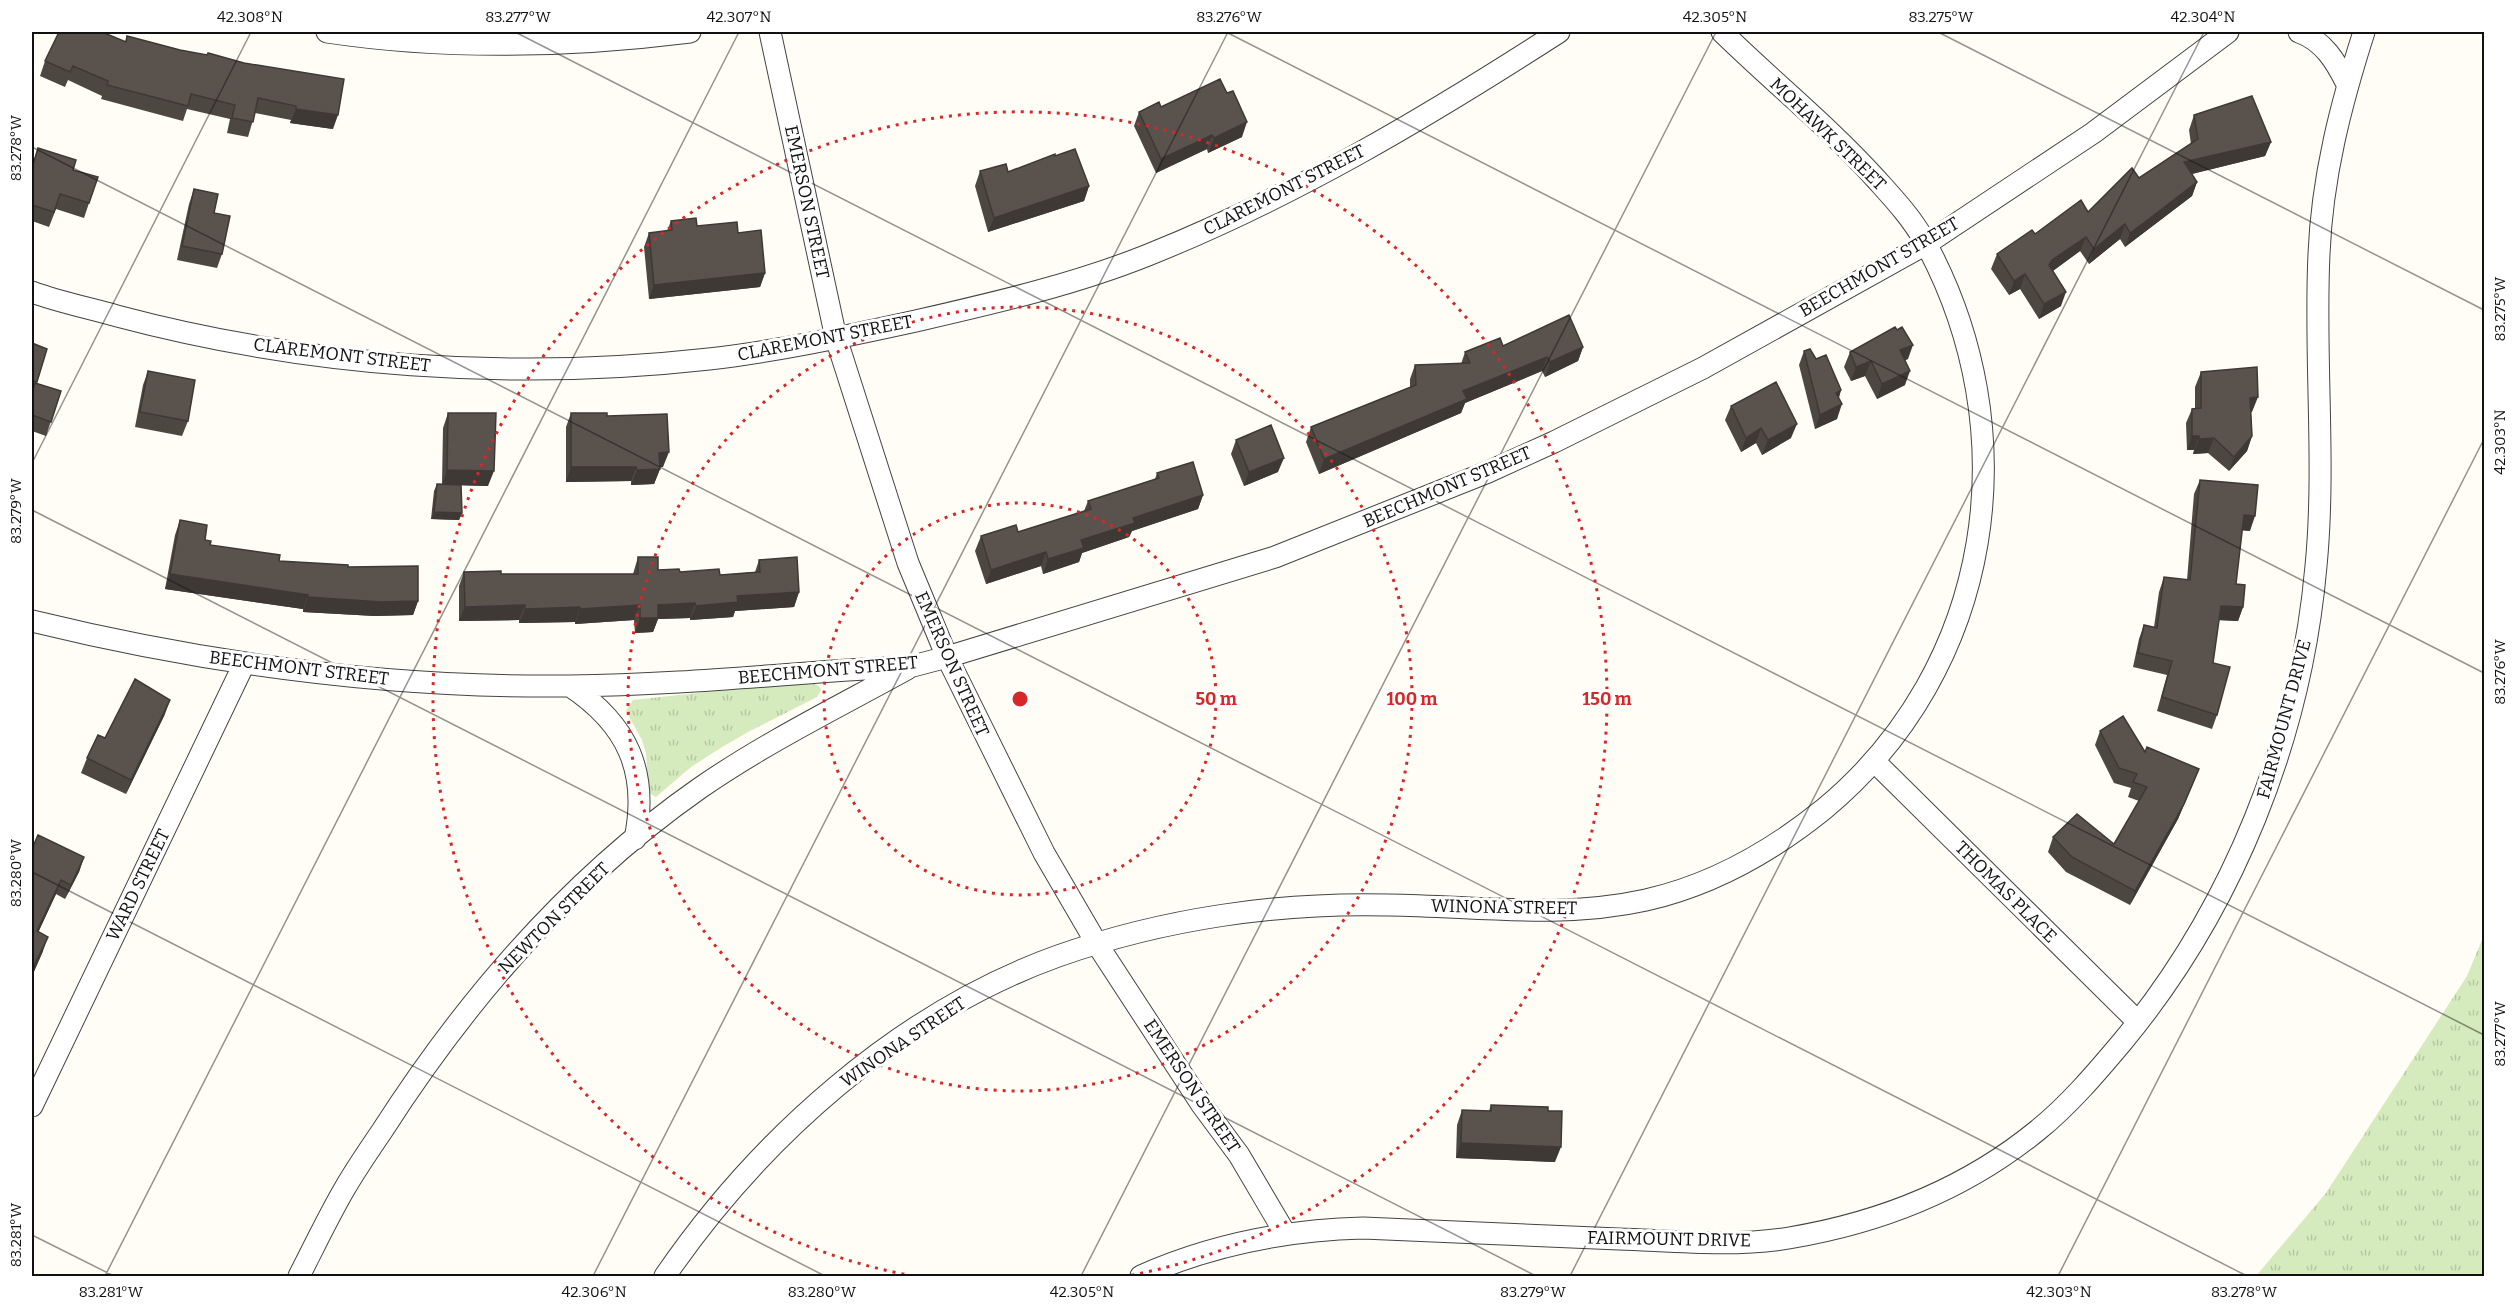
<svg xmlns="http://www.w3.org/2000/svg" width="2516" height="1308" font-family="Bitter,serif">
<defs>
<pattern id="grass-tufts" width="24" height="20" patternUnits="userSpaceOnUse" patternTransform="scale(1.5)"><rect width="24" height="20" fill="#d5ebbd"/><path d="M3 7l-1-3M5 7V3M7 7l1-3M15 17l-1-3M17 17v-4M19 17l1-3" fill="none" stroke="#b6c8a1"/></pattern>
</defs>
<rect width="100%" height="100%" fill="#fffdf5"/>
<path fill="url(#grass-tufts)" d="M 807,681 L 819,686 L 821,690 L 817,697 L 748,732 L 719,749 L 691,767 L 656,797 L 649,793 L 646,753 L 642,740 L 626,711 L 633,700 Z
M 2484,935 L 2484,1276 L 2256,1276 L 2326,1193 L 2467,976 Z"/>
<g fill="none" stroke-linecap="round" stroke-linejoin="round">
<g stroke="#444" stroke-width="23">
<path id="street" d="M 327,32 C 447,50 570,47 690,32
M 770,32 L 836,338 L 908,563 L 947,657 L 1044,853 L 1097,944 L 1202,1105 L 1239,1155 L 1285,1233
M 2299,32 C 2324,41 2336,62 2347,84
M 32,292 C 59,302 89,308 117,316 C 309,367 512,381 709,359 C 779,351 847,336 916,321 C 994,303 1073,285 1148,255 C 1293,197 1429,116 1559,32
M 32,621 C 208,664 388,688 570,686 C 684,685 799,672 913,666 L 947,657 L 1275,557 L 1488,472 L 1554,442 L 1703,368 L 1926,244 L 2093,133 L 2228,32
M 570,686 C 627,724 649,771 635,839
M 1874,761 L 2138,1022
M 32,1106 L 244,664
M 299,1276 C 314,1247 328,1217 345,1188 C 356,1169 369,1150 382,1131 C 466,1000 571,878 700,788 C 765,743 838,707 907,669
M 665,1276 C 759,1139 899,1013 1058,956 C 1163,919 1278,902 1389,905 C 1475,906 1561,919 1646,900 C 1712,885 1772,851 1824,809 C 1994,668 2029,431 1924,240 C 1911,217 1894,199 1876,179 C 1828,126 1773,82 1722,32
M 1141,1276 C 1213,1244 1285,1230 1363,1228 C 1448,1232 1534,1235 1619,1239 C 1675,1241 1733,1247 1789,1238 C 1879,1223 1966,1189 2038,1130 C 2069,1105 2097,1072 2123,1041 C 2233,908 2301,738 2316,566 C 2326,463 2314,357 2319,254 C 2322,177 2341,104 2364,32"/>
</g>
<use href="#street" stroke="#fff" stroke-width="21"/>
</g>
<path fill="#4d4742" d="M 127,36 L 180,50 L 244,63 L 333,129 L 290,123 L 291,120 L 255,113 L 248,137 L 227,133 L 230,119 L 187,109 L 183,121 L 101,99 L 102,96 L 68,80 L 65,87 L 40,76 L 45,61 L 125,42 Z
M 1161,107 L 1242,137 L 1208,153 L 1207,149 L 1156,173 L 1134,126 L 1139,112 Z
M 2194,115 L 2271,142 L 2265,156 L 2192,174 L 2197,182 L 2192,196 L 2125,247 L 2120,239 L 2089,264 L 2080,251 L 2053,271 L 2061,306 L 2039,319 L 2020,289 L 2009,295 L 1991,269 L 1997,254 L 2035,234 L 2088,212 L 2191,144 L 2189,130 Z
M 38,148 L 73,170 L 89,203 L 84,218 L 56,209 L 49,227 L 32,221 L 32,166 Z
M 1055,156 L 1089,186 L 1084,201 L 988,232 L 975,186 L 980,171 L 1008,172 Z
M 194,189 L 214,213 L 222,254 L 217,268 L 177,260 L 189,204 Z
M 671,221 L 697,226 L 765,273 L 760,287 L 649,299 L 644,247 L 649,233 L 667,231 Z
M 32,343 L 36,383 L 61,391 L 46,436 L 32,431 Z
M 1503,346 L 1583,347 L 1578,361 L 1545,377 L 1542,371 L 1465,403 L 1461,413 L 1319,474 L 1306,442 L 1311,427 L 1410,387 L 1410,379 L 1415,365 L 1461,364 L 1465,352 Z
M 1804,351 L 1816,359 L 1841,390 L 1839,398 L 1837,419 L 1815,429 L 1799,365 Z
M 1850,352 L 1908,359 L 1905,360 L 1905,385 L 1877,399 L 1865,376 L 1851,381 L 1844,367 Z
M 148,371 L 188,421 L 182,436 L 135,427 L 143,385 Z
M 2201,372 L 2252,412 L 2251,412 L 2252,436 L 2247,451 L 2229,471 L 2208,453 L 2193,454 L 2194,450 L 2187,450 L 2186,423 L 2192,409 L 2195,408 L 2195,387 Z
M 1731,406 L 1791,438 L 1762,455 L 1756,443 L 1741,452 L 1725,420 Z
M 448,413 L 488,486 L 461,485 L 462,513 L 459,520 L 431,519 L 434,491 L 437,484 L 442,484 L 443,428 Z
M 571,413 L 607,416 L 663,467 L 659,467 L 660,469 L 654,484 L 631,485 L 631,481 L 566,482 L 566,427 Z
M 1236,440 L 1278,472 L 1244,486 L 1231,454 Z
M 1157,473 L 1203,495 L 1198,509 L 1132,531 L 1129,537 L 1082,553 L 1079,562 L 1043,574 L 1041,566 L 986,584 L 975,551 L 981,536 L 1018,532 L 1084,511 L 1088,501 L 1155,479 Z
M 2200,480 L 2250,531 L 2242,530 L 2236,584 L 2243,607 L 2238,621 L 2219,620 L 2213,663 L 2217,715 L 2212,729 L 2157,711 L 2167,675 L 2133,667 L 2139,639 L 2144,625 L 2154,627 L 2159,592 L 2164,577 L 2187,580 L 2194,494 Z
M 180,520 L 205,540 L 210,545 L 279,561 L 348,567 L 418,601 L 413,615 L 375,616 L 303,612 L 303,609 L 165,589 L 175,535 Z
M 638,557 L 658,570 L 720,575 L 755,572 L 759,560 L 799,592 L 794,607 L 735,611 L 733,617 L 690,620 L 690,618 L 658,619 L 653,632 L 635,633 L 634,620 L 575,624 L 575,622 L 519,623 L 519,620 L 459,621 L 459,586 L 464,572 L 501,574 L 633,574 Z
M 165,714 L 126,794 L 81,773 L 87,758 Z
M 2100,731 L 2145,752 L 2199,769 L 2178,819 L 2130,905 L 2066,872 L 2048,852 L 2053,837 L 2114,844 L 2139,801 L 2128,797 L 2131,788 L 2114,783 L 2095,745 Z
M 32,849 L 84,857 L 79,872 L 65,899 L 56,894 L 38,932 L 43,951 L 32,976 Z
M 1491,1105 L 1555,1162 L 1456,1158 L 1457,1125 L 1462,1110 L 1489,1111 Z"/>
<path fill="#3f3936" d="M 296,109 L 338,115 L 333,129 L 290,123 Z
M 1247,122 L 1242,137 L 1208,153 L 1214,138 Z
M 1212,135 L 1207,149 L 1156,173 L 1161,159 Z
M 2271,142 L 2265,156 L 2179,177 L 2184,162 Z
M 2197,182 L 2192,196 L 2125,247 L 2130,233 Z
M 1089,186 L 1084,201 L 988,232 L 994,218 Z
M 2125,224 L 2120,239 L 2089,264 L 2094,249 Z
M 2086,237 L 2080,251 L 2047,275 L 2049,265 L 2052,260 Z
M 765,273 L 760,287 L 649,299 L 654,285 Z
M 2025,274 L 2020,289 L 2009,295 L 2014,281 Z
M 2066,292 L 2061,306 L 2039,319 L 2044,304 Z
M 1913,345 L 1908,359 L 1895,364 L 1900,350 Z
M 1583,347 L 1578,361 L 1545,377 L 1550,362 Z
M 1547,357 L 1542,371 L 1465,403 L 1461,413 L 1319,474 L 1324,459 L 1463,391 Z
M 1871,361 L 1865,376 L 1851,381 L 1856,367 Z
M 1910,371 L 1905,385 L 1877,399 L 1882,384 Z
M 1841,390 L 1836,405 L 1836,393 Z
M 2258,397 L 2252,412 L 2245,413 L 2250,398 Z
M 1842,404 L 1837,419 L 1815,429 L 1820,415 Z
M 1797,424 L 1791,438 L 1762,455 L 1768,440 Z
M 1761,428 L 1756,443 L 1741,452 L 1746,438 Z
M 2192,436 L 2199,436 L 2194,450 L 2187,450 Z
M 2252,436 L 2247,451 L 2229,471 L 2234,457 Z
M 2214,438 L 2208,453 L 2193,454 L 2199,439 Z
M 669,452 L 663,467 L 654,467 L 659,453 Z
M 1284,458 L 1278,472 L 1244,486 L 1249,472 Z
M 571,467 L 636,467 L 631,481 L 566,482 Z
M 660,469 L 654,484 L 631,485 L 637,470 Z
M 447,470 L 494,471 L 488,486 L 442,485 Z
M 1203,495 L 1198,509 L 1132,531 L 1129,537 L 1082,553 L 1079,562 L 1043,574 L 1048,559 L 1081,540 L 1133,518 Z
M 434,512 L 462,513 L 459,520 L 431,519 Z
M 2244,515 L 2255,516 L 2250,531 L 2239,530 Z
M 1046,552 L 1041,566 L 986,584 L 991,570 Z
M 170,574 L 308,595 L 303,609 L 165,589 Z
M 799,592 L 794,607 L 735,611 L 733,617 L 690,620 L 696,606 L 737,596 Z
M 308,597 L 418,601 L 413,615 L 375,616 L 303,612 Z
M 695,603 L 690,618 L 658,619 L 653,632 L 635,633 L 640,618 L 658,605 Z
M 525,605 L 519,620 L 459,621 L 465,607 Z
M 640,605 L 634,620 L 575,624 L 580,609 Z
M 2221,606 L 2243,607 L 2238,621 L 2216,620 Z
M 580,607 L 575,622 L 519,623 L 525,609 Z
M 170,700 L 165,714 L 126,794 L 131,780 Z
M 2199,769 L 2178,819 L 2130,905 L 2135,891 Z
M 84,857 L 79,872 L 65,899 L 71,885 Z
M 61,880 L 56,894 L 32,946 L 37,931 Z
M 48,937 L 43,951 L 32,976 L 33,968 Z
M 1461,1143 L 1561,1147 L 1555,1162 L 1456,1158 Z"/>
<path fill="#5a524d" stroke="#3f3936" stroke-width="1.5" d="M 59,32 L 102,32 L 126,42 L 127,36 L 180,50 L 207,55 L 208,53 L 244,63 L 344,79 L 338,115 L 296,109 L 296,106 L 258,98 L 253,122 L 232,118 L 235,105 L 191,94 L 188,106 L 107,85 L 108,81 L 73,66 L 70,72 L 45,61 Z
M 1220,79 L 1227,93 L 1233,91 L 1247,122 L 1214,138 L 1212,135 L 1161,159 L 1139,112 L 1159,102 L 1161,107 Z
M 2252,96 L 2271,142 L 2184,162 L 2197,182 L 2145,222 L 2130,233 L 2125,224 L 2094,249 L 2086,237 L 2052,260 L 2049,265 L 2066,292 L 2044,304 L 2025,274 L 2014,281 L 1997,254 L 2032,230 L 2035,234 L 2081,200 L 2088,212 L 2132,168 L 2139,178 L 2198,139 L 2194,115 Z
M 38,148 L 76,160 L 73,170 L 98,177 L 89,203 L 60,194 L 54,212 L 32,205 L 32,168 Z
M 1075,149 L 1089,186 L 994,218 L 980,171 L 1006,164 L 1008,172 L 1055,154 L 1055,156 Z
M 194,189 L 218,194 L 214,213 L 230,216 L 222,254 L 182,246 Z
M 696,218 L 697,226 L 737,222 L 738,233 L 761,230 L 765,273 L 654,285 L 649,233 L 672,230 L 671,221 Z
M 1569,315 L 1583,347 L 1550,362 L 1547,357 L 1463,391 L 1467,399 L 1324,459 L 1311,427 L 1416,385 L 1415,365 L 1470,363 L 1465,352 L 1500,338 L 1503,346 Z
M 1895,327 L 1897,330 L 1902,327 L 1913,345 L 1900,350 L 1910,371 L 1882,384 L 1871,361 L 1856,367 L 1850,352 Z
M 32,343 L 47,349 L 37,382 L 32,381 Z
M 1810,349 L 1816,359 L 1826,355 L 1841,390 L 1836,393 L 1842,404 L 1820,415 L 1804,351 Z
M 2257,367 L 2258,397 L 2250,398 L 2252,436 L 2234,457 L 2214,438 L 2199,439 L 2199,436 L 2192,436 L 2192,409 L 2201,408 L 2201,372 Z
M 148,371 L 195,380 L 188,421 L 140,412 Z
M 1776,382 L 1797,424 L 1768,440 L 1761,428 L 1746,438 L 1731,406 Z
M 35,383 L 61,391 L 51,422 L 32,415 L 32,393 Z
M 448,413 L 496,413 L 494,471 L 447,470 Z
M 571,413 L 607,413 L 607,416 L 667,414 L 669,452 L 659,453 L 660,469 L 637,470 L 636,467 L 571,467 Z
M 1271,425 L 1284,458 L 1249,472 L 1236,440 Z
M 1193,462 L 1203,495 L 1133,518 L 1135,523 L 1081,540 L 1084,548 L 1048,559 L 1046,552 L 991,570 L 981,536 L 1016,525 L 1018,532 L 1091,509 L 1088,501 L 1159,478 L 1157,473 Z
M 2200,480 L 2258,485 L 2255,516 L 2244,515 L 2236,584 L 2245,585 L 2243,607 L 2221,606 L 2213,663 L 2230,667 L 2217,715 L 2162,697 L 2172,661 L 2138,653 L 2144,625 L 2157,628 L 2164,577 L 2190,580 Z
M 437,484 L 461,485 L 462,513 L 434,512 Z
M 180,520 L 207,525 L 205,540 L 211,541 L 210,545 L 280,555 L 279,561 L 348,565 L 348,567 L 418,566 L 418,601 L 381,602 L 308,597 L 308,595 L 170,574 Z
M 638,557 L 658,557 L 658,570 L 679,569 L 680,572 L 719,569 L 720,575 L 760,572 L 759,560 L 797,557 L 799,592 L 737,596 L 738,602 L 696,606 L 695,603 L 658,605 L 658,618 L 640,618 L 640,605 L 580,609 L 580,607 L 525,609 L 525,605 L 465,607 L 464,572 L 501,571 L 501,574 L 638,574 Z
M 135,679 L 170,700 L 131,780 L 87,758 L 98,735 L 105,738 Z
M 2123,716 L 2145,752 L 2147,747 L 2199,769 L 2184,804 L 2135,891 L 2072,857 L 2053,837 L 2077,814 L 2114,844 L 2147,787 L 2133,782 L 2137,774 L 2119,768 L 2100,731 Z
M 38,835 L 84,857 L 71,885 L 61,880 L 37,931 L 48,937 L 33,968 L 32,967 L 32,849 Z
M 1491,1105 L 1548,1107 L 1548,1111 L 1562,1111 L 1561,1147 L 1461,1143 L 1462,1110 L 1491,1111 Z"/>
<path fill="none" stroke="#111" stroke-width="1.5" stroke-opacity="0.45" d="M 515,32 L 2484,1035M 1226,32 L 2484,673M 1938,32 L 2484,310M 32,147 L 2247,1276M 32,463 L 251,32M 32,510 L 1536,1276M 32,872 L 825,1276M 32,1235 L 114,1276M 105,1276 L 739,32M 593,1276 L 1228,32M 1081,1276 L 1716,32M 1570,1276 L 2204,32M 2058,1276 L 2484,439"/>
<g fill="none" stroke="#d62828" stroke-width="3" stroke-dasharray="3 6">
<circle cx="1020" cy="699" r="196"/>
<circle cx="1020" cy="699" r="392"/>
<path d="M913 1276A587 587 0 1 1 1127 1276"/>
</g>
<g text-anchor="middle" stroke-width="6" stroke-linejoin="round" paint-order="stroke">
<g font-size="18" fill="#111" stroke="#fff">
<text transform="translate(1828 134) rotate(44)" y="6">MOHAWK STREET</text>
<text transform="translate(1284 190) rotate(-27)" y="6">CLAREMONT STREET</text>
<text transform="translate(807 202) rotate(78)" y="6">EMERSON STREET</text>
<text transform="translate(1879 267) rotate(-30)" y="6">BEECHMONT STREET</text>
<text transform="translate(825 338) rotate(-11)" y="6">CLAREMONT STREET</text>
<text transform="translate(342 355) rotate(7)" y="6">CLAREMONT STREET</text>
<text transform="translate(1447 487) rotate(-23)" y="6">BEECHMONT STREET</text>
<text transform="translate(952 664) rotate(66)" y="6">EMERSON STREET</text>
<text transform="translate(299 668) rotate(7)" y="6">BEECHMONT STREET</text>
<text transform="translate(828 670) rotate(-5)" y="6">BEECHMONT STREET</text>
<text transform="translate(2284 719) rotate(-75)" y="6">FAIRMOUNT DRIVE</text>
<text transform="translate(138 885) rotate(-64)" y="6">WARD STREET</text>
<text transform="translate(2006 892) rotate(45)" y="6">THOMAS PLACE</text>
<text transform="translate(1504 907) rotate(1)" y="6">WINONA STREET</text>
<text transform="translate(554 918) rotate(-45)" y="6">NEWTON STREET</text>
<text transform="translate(903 1042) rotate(-34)" y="6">WINONA STREET</text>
<text transform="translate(1192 1086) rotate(56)" y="6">EMERSON STREET</text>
<text transform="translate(1669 1239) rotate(1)" y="6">FAIRMOUNT DRIVE</text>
</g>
</g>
<circle cx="1020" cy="699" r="9" fill="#d62828" stroke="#fff" stroke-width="3"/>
<g font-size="18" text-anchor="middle" font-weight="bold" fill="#d62828" stroke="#fff" stroke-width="6" stroke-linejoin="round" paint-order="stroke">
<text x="1216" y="705">50 m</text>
<text x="1412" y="705">100 m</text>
<text x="1607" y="705">150 m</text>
</g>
<rect width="2516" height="1308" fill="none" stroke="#ffffff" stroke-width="66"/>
<rect x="33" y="33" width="2450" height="1242" fill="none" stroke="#111" stroke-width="2"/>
<g font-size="15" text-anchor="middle" fill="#111">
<text x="250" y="22">42.308°N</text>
<text x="518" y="22">83.277°W</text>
<text x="739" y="22">42.307°N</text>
<text x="1229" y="22">83.276°W</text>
<text x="1715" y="22">42.305°N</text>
<text x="1941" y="22">83.275°W</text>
<text x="2203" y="22">42.304°N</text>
<text transform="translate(16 148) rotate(-90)" y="5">83.278°W</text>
<text transform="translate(2500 309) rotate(-90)" y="5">83.275°W</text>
<text transform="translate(2500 442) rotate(-90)" y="5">42.303°N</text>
<text transform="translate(16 511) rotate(-90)" y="5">83.279°W</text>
<text transform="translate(2500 672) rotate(-90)" y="5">83.276°W</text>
<text transform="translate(16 873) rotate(-90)" y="5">83.280°W</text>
<text transform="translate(2500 1034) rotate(-90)" y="5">83.277°W</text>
<text transform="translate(16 1235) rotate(-90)" y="5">83.281°W</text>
<text x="111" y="1297">83.281°W</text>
<text x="594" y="1297">42.306°N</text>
<text x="822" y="1297">83.280°W</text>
<text x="1082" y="1297">42.305°N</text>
<text x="1533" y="1297">83.279°W</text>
<text x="2059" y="1297">42.303°N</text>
<text x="2244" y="1297">83.278°W</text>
</g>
</svg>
